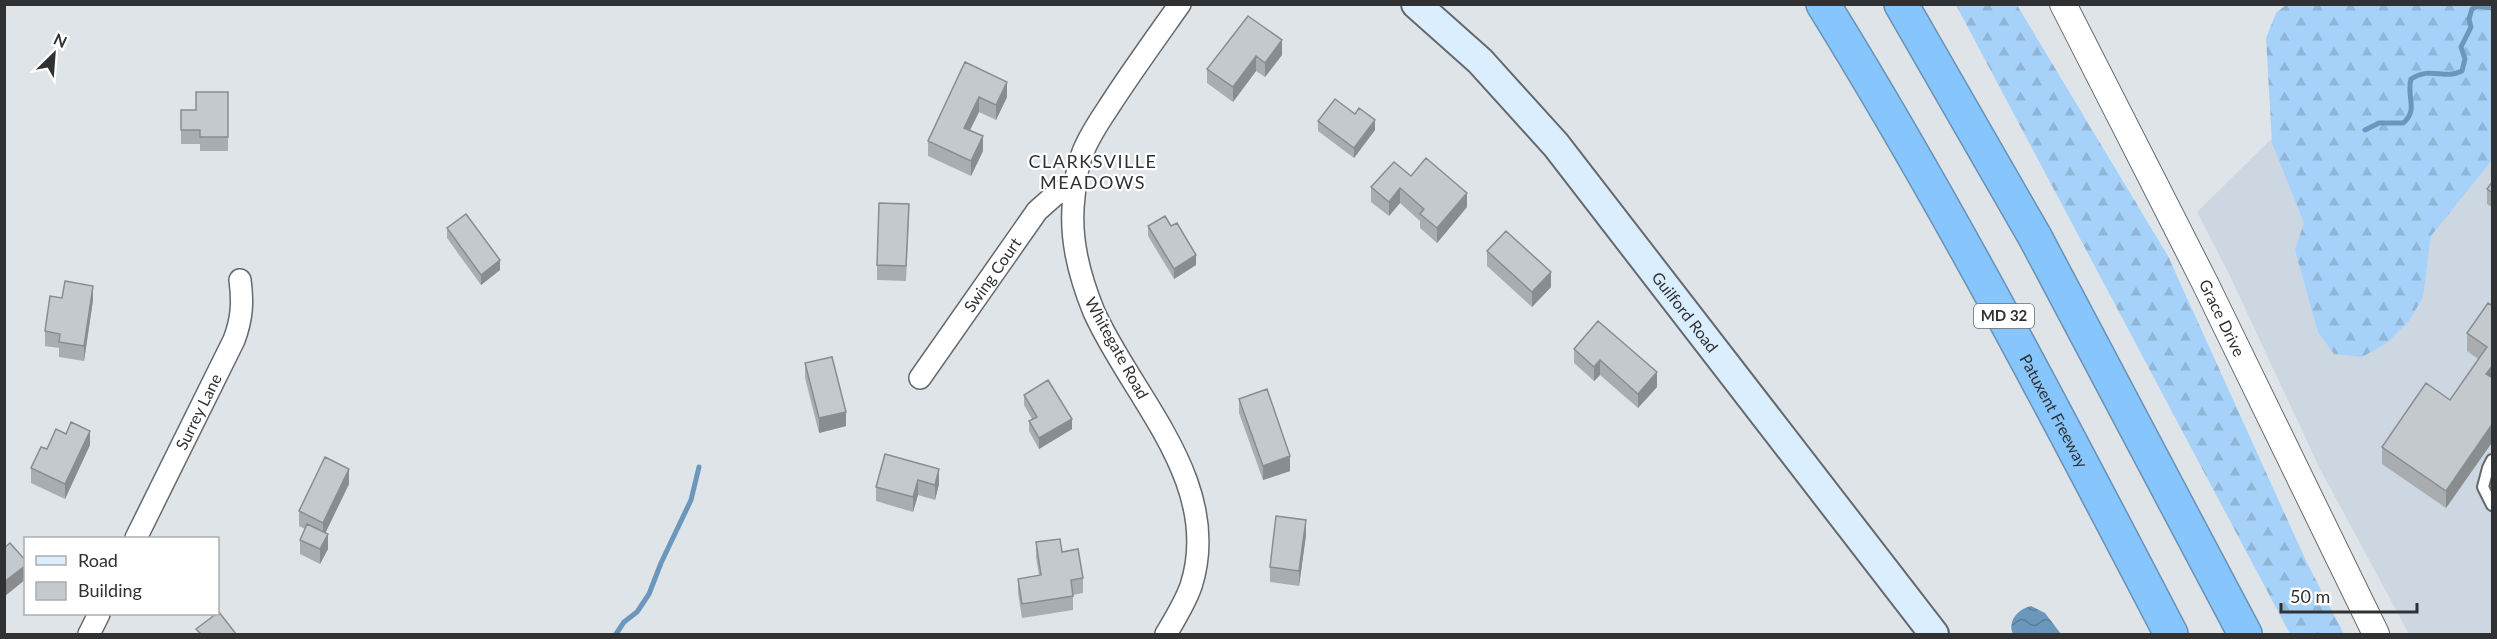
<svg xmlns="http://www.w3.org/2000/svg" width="2497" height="639" font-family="Lato,sans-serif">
<defs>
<pattern id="forest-firs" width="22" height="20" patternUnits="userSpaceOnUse" patternTransform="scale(1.5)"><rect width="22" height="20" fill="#a6d2fa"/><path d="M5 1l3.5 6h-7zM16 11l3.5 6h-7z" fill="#8fb5d7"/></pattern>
<pattern id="water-waves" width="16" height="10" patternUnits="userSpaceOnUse" patternTransform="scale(1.5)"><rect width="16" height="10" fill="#6c97bd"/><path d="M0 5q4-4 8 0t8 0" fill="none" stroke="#597c9a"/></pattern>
</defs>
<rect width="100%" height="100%" fill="#dfe4e9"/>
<path fill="#cdd7e1" d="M 2492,5 L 2492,634 L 2409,634 L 2320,469 L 2229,274 L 2197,212 L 2393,19 Z"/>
<path fill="url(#forest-firs)" d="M 1956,5 L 2017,5 L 2168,256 L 2307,563 L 2344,634 L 2290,634 Z
M 2286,5 L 2492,5 L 2492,160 L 2431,236 L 2423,297 L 2409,321 L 2387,343 L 2362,357 L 2334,354 L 2318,332 L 2295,250 L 2304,223 L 2272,143 L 2266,38 L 2276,13 Z"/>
<path fill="url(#water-waves)" d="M 2031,606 L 2045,613 L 2061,634 L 2013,634 C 2007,621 2018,609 2031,606 Z"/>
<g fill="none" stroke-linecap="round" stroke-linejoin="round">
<path stroke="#6c97bd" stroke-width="5" d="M 2365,130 L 2379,123 L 2403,123 C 2419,110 2406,97 2411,79 C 2431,66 2444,80 2462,71 L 2465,59 L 2461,47 L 2471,27 L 2469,19 L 2472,9 L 2478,6 L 2492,8
M 616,634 L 624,622 L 637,612 L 649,594 L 661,563 L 691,500 L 699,467"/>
<g stroke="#65696d" stroke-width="14">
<path id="service" d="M 2492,460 L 2488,468 L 2483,487 L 2492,505"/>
</g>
<g stroke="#65696d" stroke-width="24">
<g id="minor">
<path id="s1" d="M 920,378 L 1037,211 L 1055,195 L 1075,184"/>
<path id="s2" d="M 136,538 L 234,340 C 242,319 243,302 240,280"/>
<path d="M 89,634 L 99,614"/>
<path d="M 1166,634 C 1175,619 1185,603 1191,586 C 1224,483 1132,397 1094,312 C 1079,275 1069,237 1074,197 C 1075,182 1077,166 1083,152 C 1089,136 1100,120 1110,105 C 1132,71 1156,38 1180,4"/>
</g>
</g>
<g stroke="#65696d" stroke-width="28">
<g id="tertiary">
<path id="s3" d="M 2063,4 L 2205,283 L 2376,634"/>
</g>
</g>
<g stroke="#65696d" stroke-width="32">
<g id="secondary">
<path id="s4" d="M 1416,4 L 1480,61 L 1556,145 L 1934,634"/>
</g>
</g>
<g stroke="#6891b6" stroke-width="36">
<g id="motorway">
<path id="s5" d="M 1823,4 C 1950,209 2060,421 2171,634"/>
<path d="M 1901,4 L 2035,237 L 2245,634"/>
</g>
</g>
<use href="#service" stroke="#fff" stroke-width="10"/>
<use href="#minor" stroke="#fff" stroke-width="21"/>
<use href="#tertiary" stroke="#fff" stroke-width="26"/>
<use href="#secondary" stroke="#dbeefe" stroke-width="28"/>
<use href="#motorway" stroke="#87c5fd" stroke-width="33"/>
</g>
<path fill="#a9adb0" d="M 1248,16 L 1282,55 L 1265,77 L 1256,71 L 1233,102 L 1207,83 L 1207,69 Z
M 965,62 L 1007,97 L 996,120 L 979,112 L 970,130 L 983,151 L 971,176 L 928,156 L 928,141 Z
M 228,92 L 228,151 L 200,151 L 200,144 L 181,144 L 181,110 L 196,110 Z
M 1318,121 L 1375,130 L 1354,158 L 1318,131 Z
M 1411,176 L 1467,207 L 1437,243 L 1420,228 L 1420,221 L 1400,203 L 1389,216 L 1371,202 L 1371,187 Z
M 2493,181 L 2493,208 L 2487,204 L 2487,189 Z
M 909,219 L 906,281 L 877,280 L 877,265 Z
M 1148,226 L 1171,226 L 1196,265 L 1174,279 L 1148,236 Z
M 447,228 L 500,270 L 481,285 L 447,238 Z
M 1487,251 L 1551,287 L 1532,307 L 1487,266 Z
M 93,300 L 84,361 L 59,357 L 59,348 L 45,346 L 45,331 Z
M 2493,306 L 2493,441 L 2446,508 L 2382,464 L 2382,447 L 2450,400 L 2478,359 L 2467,351 L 2467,333 Z
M 1574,349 L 1657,387 L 1638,408 L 1600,375 L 1594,381 L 1574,363 Z
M 805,363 L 846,426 L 819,433 L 805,378 Z
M 1024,395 L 1072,429 L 1039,449 L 1029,431 L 1029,421 L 1032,419 L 1024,405 Z
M 1239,399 L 1290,471 L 1263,480 L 1239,413 Z
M 66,434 L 90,445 L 65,499 L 31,483 L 31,468 L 47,449 Z
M 885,454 L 939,484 L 935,500 L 918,495 L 913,512 L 876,501 L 876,487 Z
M 349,484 L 325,533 L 328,549 L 320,564 L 300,554 L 300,540 L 305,529 L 299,526 L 299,511 Z
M 1306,535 L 1299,586 L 1270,582 L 1270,567 Z
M 1036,542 L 1062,552 L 1083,578 L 1083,593 L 1073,595 L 1073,610 L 1022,618 L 1018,593 L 1018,579 L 1039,575 L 1036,557 Z"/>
<path fill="#898d90" d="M 1282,40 L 1282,55 L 1265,77 L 1265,63 Z
M 1256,56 L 1256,71 L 1233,102 L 1233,87 Z
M 1007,82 L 1007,97 L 996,120 L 996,105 Z
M 979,97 L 979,112 L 964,142 L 964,128 Z
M 1375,120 L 1375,130 L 1354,158 L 1354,148 Z
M 983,136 L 983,151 L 971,176 L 971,161 Z
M 1400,188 L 1400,203 L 1389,216 L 1389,202 Z
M 1467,193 L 1467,207 L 1437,243 L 1437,228 Z
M 1196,255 L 1196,265 L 1174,279 L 1174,269 Z
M 500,260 L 500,270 L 481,285 L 481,275 Z
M 1551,272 L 1551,287 L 1532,307 L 1532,292 Z
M 93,286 L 93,300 L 84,361 L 84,346 Z
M 1600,360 L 1600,375 L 1594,381 L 1594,367 Z
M 2493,365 L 2493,383 L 2486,374 Z
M 1657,372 L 1657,387 L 1638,408 L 1638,394 Z
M 846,412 L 846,426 L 819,433 L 819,418 Z
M 1072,419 L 1072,429 L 1039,449 L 1039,438 Z
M 2493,423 L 2493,441 L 2446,508 L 2446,491 Z
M 90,431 L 90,445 L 65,499 L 65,484 Z
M 1290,456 L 1290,471 L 1263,480 L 1263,466 Z
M 349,469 L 349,484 L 323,538 L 323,523 Z
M 939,469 L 939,484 L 935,500 L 935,485 Z
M 918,480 L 918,495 L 913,512 L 913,497 Z
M 1306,520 L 1306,535 L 1299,586 L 1299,571 Z
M 328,534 L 328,549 L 320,564 L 320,549 Z
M 26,565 L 26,579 L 4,597 L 4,582 Z"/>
<path fill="#c4c9cd" stroke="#898d90" stroke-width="1.5" d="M 1248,16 L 1282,40 L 1265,63 L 1256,56 L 1233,87 L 1207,69 Z
M 965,62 L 1007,82 L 996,105 L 979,97 L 964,128 L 983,136 L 971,161 L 928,141 Z
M 196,92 L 228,92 L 228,137 L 200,137 L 200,130 L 181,130 L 181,110 L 196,110 Z
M 1335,99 L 1355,114 L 1359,108 L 1375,120 L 1354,148 L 1318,121 Z
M 1426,158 L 1467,193 L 1437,228 L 1420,214 L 1424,209 L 1400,188 L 1389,202 L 1371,187 L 1394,162 L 1411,176 Z
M 2493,181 L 2493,193 L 2487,189 Z
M 879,203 L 909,204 L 906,266 L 877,265 Z
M 466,214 L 500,260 L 481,275 L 447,228 Z
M 1165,216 L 1171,226 L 1177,223 L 1196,255 L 1174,269 L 1148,226 Z
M 1506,231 L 1551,272 L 1532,292 L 1487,251 Z
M 65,281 L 93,286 L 84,346 L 59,342 L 60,334 L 45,331 L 50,296 L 62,298 Z
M 2488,303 L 2493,306 L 2493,365 L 2486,374 L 2493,378 L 2493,423 L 2446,491 L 2382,447 L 2426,383 L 2450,400 L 2487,347 L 2467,333 Z
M 1598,321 L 1657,372 L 1638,394 L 1600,360 L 1594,367 L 1574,349 Z
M 832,357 L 846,412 L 819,418 L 805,363 Z
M 1048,380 L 1072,419 L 1039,438 L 1029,421 L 1037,417 L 1024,395 Z
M 1267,389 L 1290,456 L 1263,466 L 1239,399 Z
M 71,422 L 90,431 L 65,484 L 31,468 L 41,447 L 47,449 L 56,429 L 66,434 Z
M 885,454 L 939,469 L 935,485 L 918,480 L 913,497 L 876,487 Z
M 325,457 L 349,469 L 323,523 L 299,511 Z
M 1276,516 L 1306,520 L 1299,571 L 1270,567 Z
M 307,524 L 328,534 L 320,549 L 300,540 Z
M 1060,539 L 1062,552 L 1078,549 L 1083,578 L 1071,580 L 1073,596 L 1022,604 L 1018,579 L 1041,575 L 1036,542 Z
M 10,543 L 26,561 L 26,565 L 4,582 L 4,548 Z
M 218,612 L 219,612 L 236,634 L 201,634 L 196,629 L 216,614 L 218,614 Z"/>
<g text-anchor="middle" stroke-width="4.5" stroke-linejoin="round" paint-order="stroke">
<rect fill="#fff" stroke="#6d6f70" stroke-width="1.5" x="1974" y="304" width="60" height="24" rx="4.5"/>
<g font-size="15" font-weight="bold" fill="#2f3133">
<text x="2004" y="321">MD 32</text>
</g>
<g font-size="16" fill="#2f3133" stroke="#fff">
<text dy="6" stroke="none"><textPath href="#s1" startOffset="126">Swing Court</textPath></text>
<text dy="6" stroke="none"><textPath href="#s4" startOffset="410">Guilford Road</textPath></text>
<text dy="6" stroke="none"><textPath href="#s3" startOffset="352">Grace Drive</textPath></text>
<text transform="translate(1117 348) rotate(61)" y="6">Whitegate Road</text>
<text dy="6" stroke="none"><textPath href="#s5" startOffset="468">Patuxent Freeway</textPath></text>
<text dy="6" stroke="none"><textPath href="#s2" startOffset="141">Surrey Lane</textPath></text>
</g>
<g font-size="18" letter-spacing="1.5" fill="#2f3133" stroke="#fff">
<text x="1093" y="168">CLARKSVILLE<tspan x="1093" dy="21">MEADOWS</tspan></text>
</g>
</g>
<rect width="2497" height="639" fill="none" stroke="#2f3133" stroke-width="12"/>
<rect x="24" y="537" width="195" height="78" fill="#ffffff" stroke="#acadad" stroke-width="1.5"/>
<rect x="36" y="556" width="30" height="9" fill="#dbeefe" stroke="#acadad" stroke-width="1.5"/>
<text x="78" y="567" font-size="18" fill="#2f3133">Road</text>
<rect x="36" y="582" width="30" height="18" fill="#c4c9cd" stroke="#acadad" stroke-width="1.5"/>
<text x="78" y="597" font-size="18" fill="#2f3133">Building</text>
<g transform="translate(54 54) rotate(25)" stroke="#ffffff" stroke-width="4.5" paint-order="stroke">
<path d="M0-4.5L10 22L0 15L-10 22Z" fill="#2f3133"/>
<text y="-9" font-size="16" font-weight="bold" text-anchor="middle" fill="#2f3133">N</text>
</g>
<path d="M2281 603v9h136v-9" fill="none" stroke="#2f3133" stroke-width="3"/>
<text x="2290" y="603" font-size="18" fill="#2f3133" stroke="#ffffff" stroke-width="4.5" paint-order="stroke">50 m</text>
</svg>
